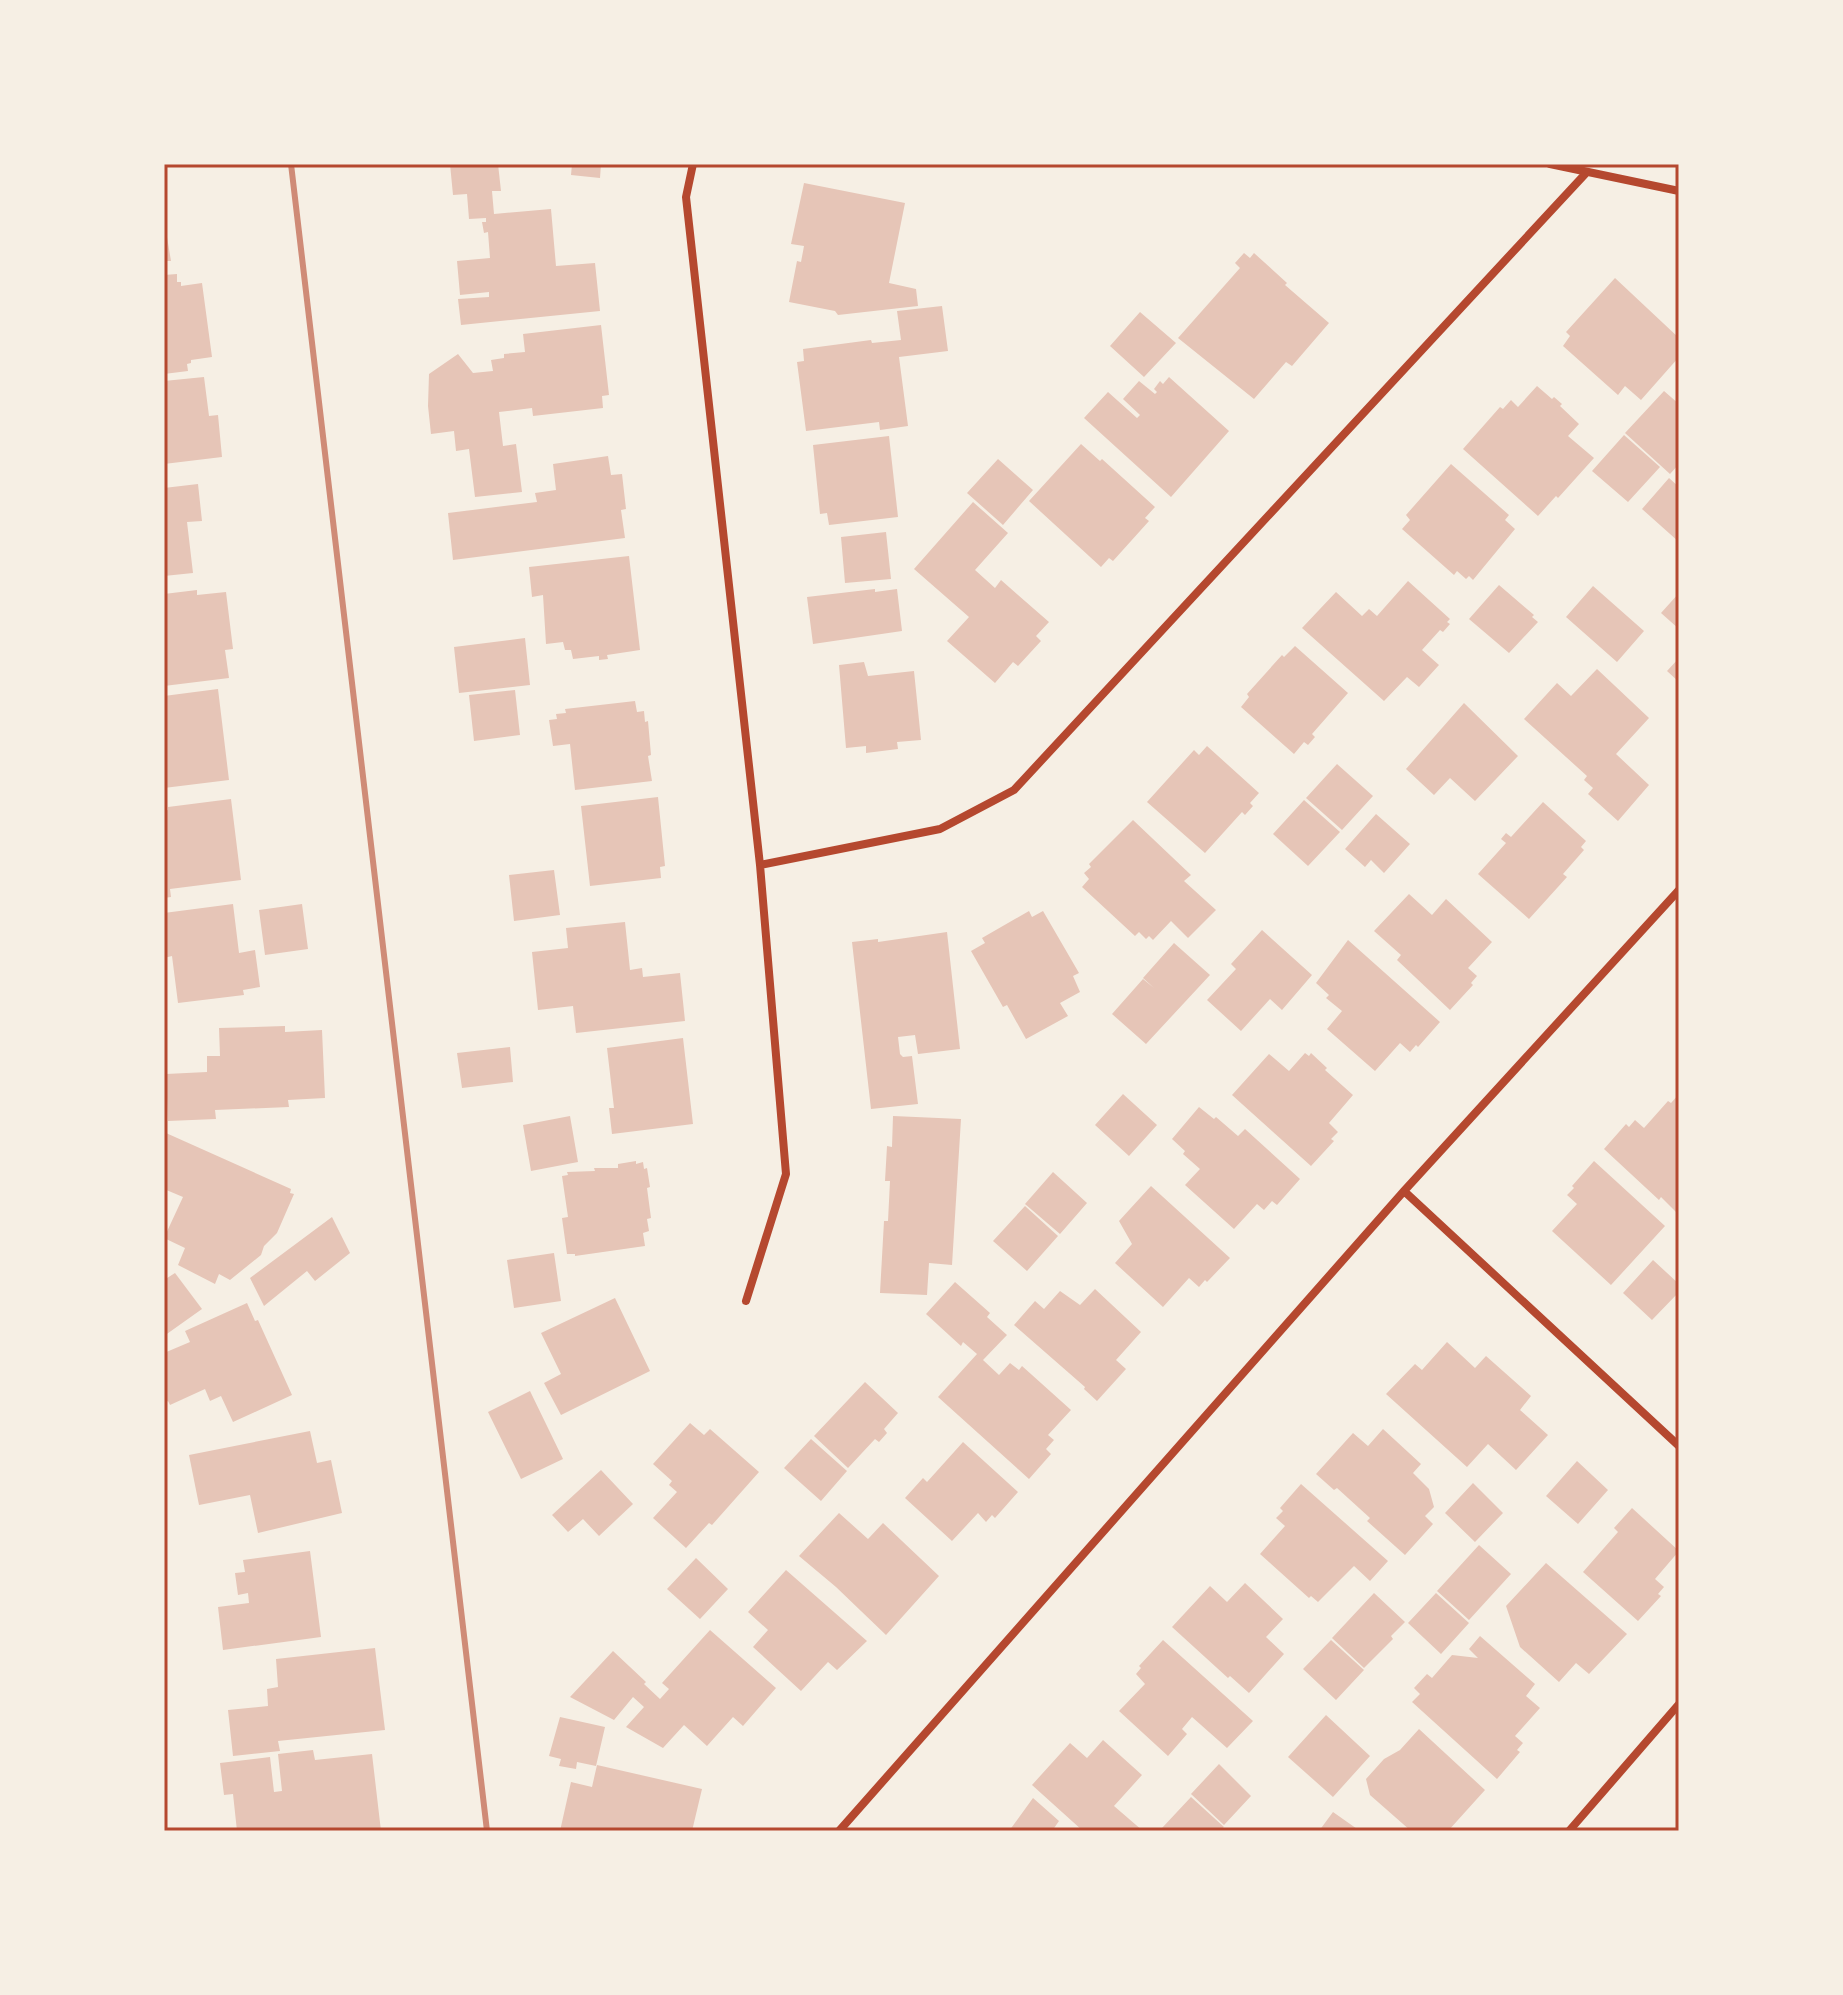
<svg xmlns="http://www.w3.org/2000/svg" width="1843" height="1995" font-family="'Public Sans',sans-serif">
<rect width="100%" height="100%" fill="#f6efe4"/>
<path fill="#e6c5b7" d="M 450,164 L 498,164 L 501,191 L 492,191 L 494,214 L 551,209 L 556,266 L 595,263 L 600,311 L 461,325 L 458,299 L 489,297 L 489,292 L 460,295 L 457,261 L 490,258 L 488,232 L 484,233 L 482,222 L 486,222 L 486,218 L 469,219 L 467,194 L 453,195 Z
M 572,164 L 601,164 L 600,178 L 571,175 Z
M 804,183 L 905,203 L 889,283 L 916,289 L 918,306 L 838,315 L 835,311 L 789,302 L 797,261 L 801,262 L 804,246 L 791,244 Z
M 164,219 L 171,261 L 164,261 Z
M 1244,253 L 1250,258 L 1254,253 L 1287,283 L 1285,285 L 1329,323 L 1292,366 L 1286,362 L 1254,399 L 1178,338 L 1240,268 L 1235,263 Z
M 177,274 L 177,282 L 181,282 L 181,286 L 202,283 L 212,357 L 191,360 L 191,363 L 187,364 L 188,371 L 164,374 L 164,275 Z
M 1615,278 L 1679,338 L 1679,357 L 1641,400 L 1625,386 L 1618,395 L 1563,346 L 1570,336 L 1566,332 Z
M 942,306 L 948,351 L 899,357 L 908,426 L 880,430 L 879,422 L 806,431 L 797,362 L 804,361 L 803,349 L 871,340 L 872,343 L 901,340 L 897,311 Z
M 1140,312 L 1176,343 L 1144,377 L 1110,346 Z
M 601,325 L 609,395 L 602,396 L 603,408 L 533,416 L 532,408 L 499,412 L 503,446 L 516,444 L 522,492 L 475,497 L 469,449 L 456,451 L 454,431 L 431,434 L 428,406 L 429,374 L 458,354 L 473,373 L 493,371 L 491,360 L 504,358 L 504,354 L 525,352 L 523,334 Z
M 204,377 L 209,416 L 218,415 L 222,457 L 164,464 L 164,381 Z
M 1169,377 L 1229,431 L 1171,497 L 1084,418 L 1108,392 L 1137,418 L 1140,415 L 1123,399 L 1139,381 L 1155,394 L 1157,392 L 1154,389 L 1160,381 L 1163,384 Z
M 1537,386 L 1552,399 L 1554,397 L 1562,404 L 1560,406 L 1579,424 L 1568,436 L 1594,458 L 1558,498 L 1556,496 L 1538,516 L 1463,449 L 1500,407 L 1503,409 L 1511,400 L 1518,407 Z
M 1664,391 L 1679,404 L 1679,412 L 1676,416 L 1679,419 L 1679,464 L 1670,474 L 1625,433 Z
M 1624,435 L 1660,467 L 1628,502 L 1592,471 Z
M 889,436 L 898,517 L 829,525 L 827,513 L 820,514 L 813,445 Z
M 1081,444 L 1100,461 L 1102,459 L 1155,507 L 1145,518 L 1149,521 L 1113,561 L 1109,558 L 1101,567 L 1029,501 Z
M 608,456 L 611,475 L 622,474 L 626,509 L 621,510 L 625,538 L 453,560 L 448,513 L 537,502 L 535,493 L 556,490 L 553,464 Z
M 998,459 L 1033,490 L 1003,525 L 967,493 Z
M 1451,464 L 1509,515 L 1505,520 L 1515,529 L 1473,580 L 1469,576 L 1466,579 L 1457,571 L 1454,575 L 1402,529 L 1410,520 L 1406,515 Z
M 1669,478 L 1679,487 L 1679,542 L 1642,509 Z
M 198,484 L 202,521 L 187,522 L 193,573 L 164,576 L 164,488 Z
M 973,502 L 1008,533 L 975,570 L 995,588 L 1001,580 L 1049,622 L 1036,636 L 1041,641 L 1018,666 L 1013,662 L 995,683 L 947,641 L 969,617 L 914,569 Z
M 886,532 L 891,579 L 845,583 L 841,537 Z
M 629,556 L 640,650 L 607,655 L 608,659 L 599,660 L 599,656 L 573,659 L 571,650 L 565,650 L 563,642 L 546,644 L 543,595 L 532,597 L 529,567 Z
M 1408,581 L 1450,619 L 1447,622 L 1450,624 L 1443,632 L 1440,630 L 1422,650 L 1439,665 L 1419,687 L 1407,677 L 1384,701 L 1302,628 L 1336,592 L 1362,616 L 1369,609 L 1377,616 Z
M 1499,585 L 1534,615 L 1532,617 L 1538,622 L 1509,653 L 1469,619 Z
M 1593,586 L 1644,631 L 1617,662 L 1566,617 Z
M 875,589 L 875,592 L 897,589 L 902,631 L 813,644 L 807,597 Z
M 197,590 L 197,595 L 226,592 L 233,649 L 225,650 L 229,678 L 164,686 L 164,594 Z
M 1679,593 L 1679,629 L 1661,613 Z
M 525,638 L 530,685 L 459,693 L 454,647 Z
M 1295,646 L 1348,693 L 1312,734 L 1315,737 L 1308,745 L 1304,742 L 1294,754 L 1241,707 L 1249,697 L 1247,694 L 1282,655 L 1284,657 Z
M 1679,658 L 1679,682 L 1667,671 Z
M 864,662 L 868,676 L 914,671 L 921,740 L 897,742 L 898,749 L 866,753 L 866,746 L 846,748 L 839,665 Z
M 1597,669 L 1649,718 L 1616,754 L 1649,785 L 1618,821 L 1588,794 L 1593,788 L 1584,780 L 1587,776 L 1524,719 L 1557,683 L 1571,696 Z
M 218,689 L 229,780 L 164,788 L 164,696 Z
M 515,690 L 520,735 L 474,741 L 469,695 Z
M 635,701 L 637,712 L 644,711 L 645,722 L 648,721 L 651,755 L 648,756 L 652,781 L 575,790 L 570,744 L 553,746 L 549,720 L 557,719 L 556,714 L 566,713 L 565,709 Z
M 1464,703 L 1518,756 L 1475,801 L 1450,778 L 1434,795 L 1406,769 Z
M 1207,746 L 1259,793 L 1250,803 L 1253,806 L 1245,815 L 1242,812 L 1205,853 L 1147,802 L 1194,750 L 1199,755 Z
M 1337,764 L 1373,796 L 1342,830 L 1306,798 Z
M 658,797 L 665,866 L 660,867 L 661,878 L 590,886 L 581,806 Z
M 231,799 L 241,880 L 170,889 L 171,897 L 164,898 L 164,811 L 168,810 L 168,807 Z
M 1304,800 L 1340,832 L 1308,866 L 1273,834 Z
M 1543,802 L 1586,841 L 1581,847 L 1584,850 L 1563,874 L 1567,877 L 1529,919 L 1478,874 L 1506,843 L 1501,839 L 1506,833 L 1511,837 Z
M 1376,814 L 1410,844 L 1384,873 L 1371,860 L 1365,867 L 1345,849 Z
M 1133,820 L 1191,875 L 1184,881 L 1216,910 L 1188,938 L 1171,921 L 1153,940 L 1149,936 L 1146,939 L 1139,932 L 1135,936 L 1082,887 L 1089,879 L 1084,873 L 1091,867 L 1089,864 Z
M 554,870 L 560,915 L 514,921 L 509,875 Z
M 1409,894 L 1432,915 L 1446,899 L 1492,942 L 1468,968 L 1477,976 L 1471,983 L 1473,985 L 1450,1010 L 1397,960 L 1401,955 L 1374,931 Z
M 233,904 L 239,953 L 255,950 L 260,987 L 243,990 L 244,995 L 178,1003 L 172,956 L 164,958 L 164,913 Z
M 302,904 L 308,949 L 265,955 L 259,910 Z
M 1029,911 L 1032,917 L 1043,911 L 1079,973 L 1073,976 L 1080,992 L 1060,1003 L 1068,1016 L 1026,1039 L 1007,1005 L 1003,1007 L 971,951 L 985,943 L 982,938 Z
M 625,922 L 630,970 L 642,968 L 643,977 L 680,973 L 685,1021 L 576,1033 L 573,1006 L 538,1010 L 532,952 L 568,948 L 566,928 Z
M 1262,930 L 1312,975 L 1282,1010 L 1270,999 L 1241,1031 L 1207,1000 L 1236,969 L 1231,964 Z
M 947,932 L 960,1049 L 918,1054 L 915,1035 L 898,1037 L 900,1054 L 903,1057 L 912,1056 L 918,1104 L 871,1109 L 852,942 L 878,939 L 878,942 Z
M 1348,940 L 1440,1022 L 1418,1047 L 1416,1045 L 1410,1052 L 1400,1043 L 1375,1071 L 1327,1029 L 1342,1011 L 1326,998 L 1329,995 L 1316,983 Z
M 1174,943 L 1210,975 L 1146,1044 L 1112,1014 L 1143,979 L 1154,988 L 1143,978 Z
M 285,1026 L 285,1032 L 322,1030 L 325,1098 L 288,1100 L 289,1107 L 215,1110 L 216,1119 L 168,1121 L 166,1074 L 207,1072 L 207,1056 L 220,1056 L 219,1028 Z
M 683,1038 L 693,1124 L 612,1134 L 609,1108 L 614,1108 L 607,1048 Z
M 510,1047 L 513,1082 L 462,1088 L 457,1053 Z
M 1305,1053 L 1309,1056 L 1311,1053 L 1327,1068 L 1325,1070 L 1353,1095 L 1329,1123 L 1338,1132 L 1331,1139 L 1334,1141 L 1311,1166 L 1232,1095 L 1269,1054 L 1289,1071 Z
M 1123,1094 L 1157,1125 L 1129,1156 L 1095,1125 Z
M 1679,1094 L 1679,1215 L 1661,1197 L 1659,1200 L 1604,1149 L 1626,1124 L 1629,1127 L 1635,1120 L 1644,1128 L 1668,1101 L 1671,1103 Z
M 1199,1107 L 1214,1119 L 1216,1117 L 1238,1136 L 1245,1129 L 1300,1179 L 1277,1205 L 1272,1201 L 1264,1210 L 1257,1204 L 1234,1229 L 1185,1185 L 1200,1169 L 1183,1154 L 1185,1151 L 1172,1139 Z
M 570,1116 L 578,1162 L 531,1171 L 523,1125 Z
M 893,1116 L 961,1119 L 952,1265 L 929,1263 L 927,1295 L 880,1293 L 884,1221 L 888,1221 L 890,1181 L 885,1181 L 887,1146 L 892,1147 Z
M 166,1133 L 291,1189 L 290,1193 L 294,1194 L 277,1233 L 264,1246 L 261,1255 L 230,1280 L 219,1274 L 215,1284 L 178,1265 L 185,1248 L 164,1238 L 183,1197 L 164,1189 L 164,1138 Z
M 636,1161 L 636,1164 L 643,1162 L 644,1169 L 647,1168 L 650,1187 L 647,1188 L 651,1218 L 647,1219 L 649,1231 L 643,1233 L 645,1246 L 575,1256 L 575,1254 L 567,1254 L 562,1218 L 568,1217 L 562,1176 L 568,1175 L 567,1172 L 595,1171 L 594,1168 L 618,1168 L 618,1164 Z
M 1594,1161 L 1665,1226 L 1611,1285 L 1552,1231 L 1577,1204 L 1567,1195 L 1574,1188 L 1572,1186 Z
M 1053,1172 L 1087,1203 L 1060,1234 L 1025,1204 Z
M 1151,1186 L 1230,1258 L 1207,1282 L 1205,1280 L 1199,1287 L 1189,1278 L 1163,1307 L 1115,1263 L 1132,1244 L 1119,1221 Z
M 1025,1206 L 1058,1236 L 1027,1271 L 993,1241 Z
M 332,1217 L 350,1253 L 315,1281 L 307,1271 L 264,1306 L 250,1278 Z
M 554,1253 L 561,1301 L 514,1308 L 507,1260 Z
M 1653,1260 L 1679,1284 L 1679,1292 L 1652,1320 L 1623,1293 Z
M 175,1273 L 202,1309 L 164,1336 L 164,1280 Z
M 955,1282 L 990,1313 L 987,1317 L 1007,1335 L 983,1360 L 999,1375 L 1010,1363 L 1019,1370 L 1022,1366 L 1071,1410 L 1048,1435 L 1054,1440 L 1046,1449 L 1051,1454 L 1029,1479 L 938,1397 L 977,1354 L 963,1342 L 961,1346 L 926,1314 Z
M 1095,1289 L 1141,1332 L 1116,1360 L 1126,1369 L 1097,1401 L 1084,1389 L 1085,1387 L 1014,1325 L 1035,1301 L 1044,1309 L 1060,1291 L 1080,1305 Z
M 615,1298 L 650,1371 L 561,1415 L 544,1383 L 561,1374 L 541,1333 Z
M 247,1303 L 255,1321 L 258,1320 L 292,1395 L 233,1422 L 221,1396 L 210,1401 L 205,1389 L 170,1405 L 168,1401 L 164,1403 L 164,1353 L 190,1342 L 185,1331 Z
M 1447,1342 L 1475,1368 L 1486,1356 L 1531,1396 L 1520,1410 L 1548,1435 L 1516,1470 L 1488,1444 L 1467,1467 L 1386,1394 L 1415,1364 L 1422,1370 Z
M 865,1382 L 898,1413 L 884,1429 L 887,1433 L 879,1442 L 875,1439 L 848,1468 L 814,1436 Z
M 530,1391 L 563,1459 L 521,1479 L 488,1412 Z
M 690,1423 L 704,1435 L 710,1429 L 759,1472 L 712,1525 L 709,1523 L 686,1548 L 653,1518 L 677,1492 L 669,1485 L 672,1481 L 653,1464 Z
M 1383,1429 L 1421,1464 L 1413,1473 L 1429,1489 L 1434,1507 L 1425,1516 L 1433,1524 L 1405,1555 L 1367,1521 L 1370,1518 L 1337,1488 L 1334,1490 L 1316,1474 L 1353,1433 L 1368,1446 Z
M 310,1431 L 317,1463 L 331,1460 L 342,1513 L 258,1533 L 250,1495 L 199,1505 L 189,1455 Z
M 811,1439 L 847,1471 L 821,1501 L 784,1468 Z
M 963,1442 L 1018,1492 L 995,1518 L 992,1515 L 986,1522 L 978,1513 L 952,1541 L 905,1498 L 923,1478 L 927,1482 Z
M 1577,1461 L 1608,1490 L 1578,1524 L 1546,1496 Z
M 601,1470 L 633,1504 L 599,1536 L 583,1519 L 568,1532 L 552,1515 Z
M 1473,1483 L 1503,1513 L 1475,1542 L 1445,1513 Z
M 1301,1484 L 1388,1561 L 1370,1581 L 1354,1566 L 1318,1602 L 1311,1596 L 1309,1598 L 1260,1554 L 1285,1526 L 1276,1518 L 1283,1511 L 1280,1508 Z
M 1632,1508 L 1679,1551 L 1655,1579 L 1664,1587 L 1658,1594 L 1661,1596 L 1638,1621 L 1583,1572 L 1618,1532 L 1614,1528 Z
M 839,1513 L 868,1539 L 883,1523 L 939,1576 L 886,1635 L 836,1587 L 799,1556 Z
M 1479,1545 L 1511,1574 L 1469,1620 L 1437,1591 Z
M 310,1551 L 321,1637 L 223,1650 L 218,1607 L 249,1603 L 248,1593 L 238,1595 L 235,1573 L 245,1572 L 243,1560 Z
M 696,1558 L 728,1589 L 700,1619 L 667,1589 Z
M 1546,1563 L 1627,1634 L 1589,1674 L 1576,1663 L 1559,1682 L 1520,1647 L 1506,1606 Z
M 786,1570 L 867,1641 L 837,1670 L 828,1662 L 801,1691 L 753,1647 L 768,1630 L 748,1612 Z
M 1245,1583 L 1283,1619 L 1266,1637 L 1284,1654 L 1249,1693 L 1230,1676 L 1228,1678 L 1172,1627 L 1210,1586 L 1227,1602 Z
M 1374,1593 L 1405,1622 L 1391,1636 L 1393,1639 L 1364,1668 L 1332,1638 Z
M 1436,1593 L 1469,1623 L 1441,1654 L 1408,1623 Z
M 710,1630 L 776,1688 L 743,1726 L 733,1717 L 707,1746 L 684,1725 L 663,1748 L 626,1727 L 644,1707 L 633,1697 L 614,1720 L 570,1697 L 613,1651 L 646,1682 L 644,1684 L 660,1699 L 669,1689 L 662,1683 Z
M 1480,1636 L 1535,1684 L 1526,1696 L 1540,1708 L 1515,1736 L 1523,1743 L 1517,1750 L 1520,1752 L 1497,1779 L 1412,1702 L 1420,1694 L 1414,1688 L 1427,1674 L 1432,1678 L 1452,1655 L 1478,1658 L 1469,1649 Z
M 1163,1640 L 1253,1721 L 1227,1748 L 1192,1717 L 1182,1729 L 1187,1734 L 1168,1756 L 1119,1711 L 1145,1684 L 1136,1674 L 1141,1668 L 1139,1666 Z
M 1331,1640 L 1364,1670 L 1336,1700 L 1303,1669 Z
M 375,1648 L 385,1730 L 278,1741 L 280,1751 L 233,1756 L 228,1710 L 268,1706 L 267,1689 L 278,1687 L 276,1659 Z
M 1326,1715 L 1370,1756 L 1333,1797 L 1288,1757 Z
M 560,1717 L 605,1727 L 596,1766 L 577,1762 L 576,1769 L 559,1766 L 561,1759 L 549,1756 Z
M 1419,1729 L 1485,1790 L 1448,1831 L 1411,1831 L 1370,1795 L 1366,1779 L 1384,1759 L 1400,1750 Z
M 1103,1740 L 1142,1775 L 1114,1806 L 1143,1831 L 1083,1831 L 1032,1785 L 1070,1743 L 1087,1758 Z
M 313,1750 L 315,1760 L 372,1754 L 381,1831 L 237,1831 L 233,1794 L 224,1795 L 220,1763 L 270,1757 L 274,1792 L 282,1791 L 278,1754 Z
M 1219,1764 L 1251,1796 L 1224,1825 L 1191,1794 Z
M 597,1765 L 702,1789 L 692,1831 L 560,1831 L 571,1782 L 592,1787 Z
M 1191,1797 L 1224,1827 L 1219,1831 L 1166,1831 L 1162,1828 Z
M 1033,1798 L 1059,1821 L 1052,1831 L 1009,1831 Z
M 1333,1812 L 1360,1831 L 1319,1831 Z"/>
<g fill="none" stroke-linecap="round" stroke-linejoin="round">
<path stroke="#b5482f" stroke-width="8" d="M 693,164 L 686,197 L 760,865 L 786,1174 L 746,1301
M 1550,164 L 1679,191
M 760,865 L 940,829 L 1014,790 L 1587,172
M 1404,1191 L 1679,1446
M 839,1831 L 1404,1191 L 1679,890
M 1569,1831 L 1679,1704"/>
<path stroke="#cf8b77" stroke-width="6" d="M 291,164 L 487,1831"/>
</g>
<rect width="1843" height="1995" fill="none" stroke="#f6efe4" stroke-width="332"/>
<rect x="166" y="166" width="1511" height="1663" fill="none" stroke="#b5482f" stroke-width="3"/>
</svg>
